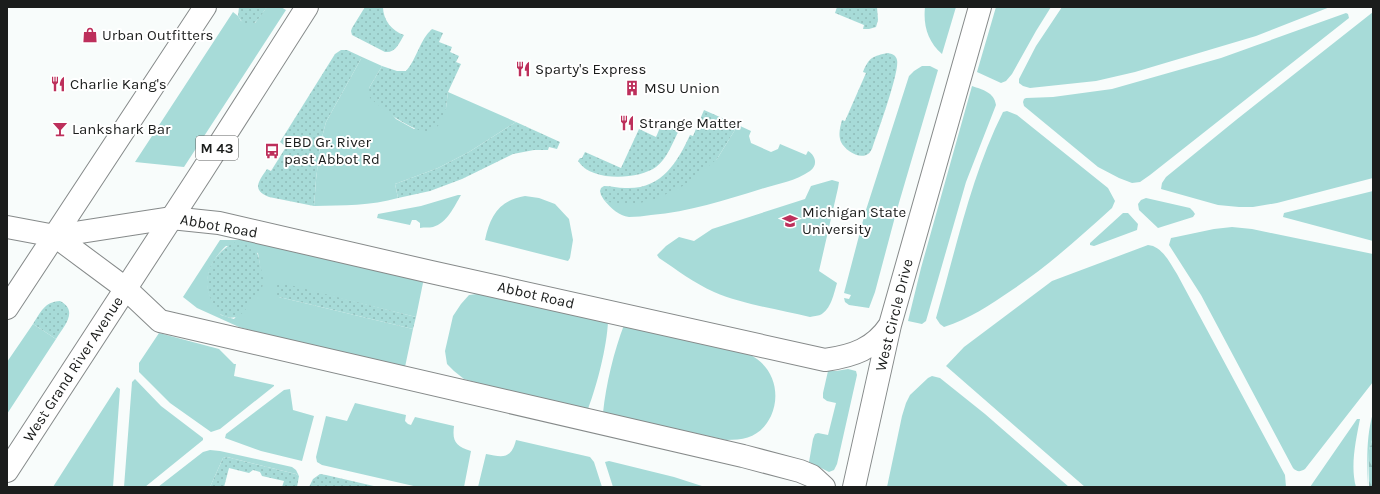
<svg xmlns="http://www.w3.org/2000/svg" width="1380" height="494" font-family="Karla,sans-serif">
<defs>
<pattern id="forest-firs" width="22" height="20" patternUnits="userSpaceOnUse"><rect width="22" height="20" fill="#a7dbd8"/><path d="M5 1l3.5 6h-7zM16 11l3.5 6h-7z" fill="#8fbcb9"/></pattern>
<pattern id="garden-dots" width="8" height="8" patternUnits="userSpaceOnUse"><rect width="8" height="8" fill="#a7dbd8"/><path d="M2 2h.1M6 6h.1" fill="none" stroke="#8fbcb9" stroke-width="1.8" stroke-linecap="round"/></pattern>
</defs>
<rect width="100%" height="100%" fill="#f8fcfb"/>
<path fill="#a7dbd8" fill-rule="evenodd" d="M 267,7 L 281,7 L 286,10 L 184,167 L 135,162 L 233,12 L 238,16 L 241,21 L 255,23 Z
M 925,7 L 956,7 L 942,54 C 928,42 923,26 925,7 Z
M 996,7 L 1051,7 L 1036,31 L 1012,74 L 1006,81 L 1001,83 L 977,72 Z
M 1062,7 L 1330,7 L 1256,36 L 1135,72 L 1096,81 L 1030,88 L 1023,86 L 1019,83 L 1019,79 L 1036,46 Z
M 1373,12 L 1373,178 L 1277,203 L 1253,207 L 1239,207 L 1218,205 L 1161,189 L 1162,183 L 1166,177 L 1236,120 Z
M 1346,13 L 1348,14 L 1349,18 L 1150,175 L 1140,182 L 1132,183 L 1119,178 L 1098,167 L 1024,106 L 1023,102 L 1024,99 L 1026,98 L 1053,97 L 1112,89 L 1221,58 Z
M 362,57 L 382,66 L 369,88 L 396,119 L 414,129 L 446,108 L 448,92 L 516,122 L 469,152 L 438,168 L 395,184 L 398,198 C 371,206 343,205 314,206 L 316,180 L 320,145 L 326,122 Z
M 922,66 L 930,66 L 938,70 L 896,213 L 875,292 L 869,308 L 849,305 L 845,302 L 844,298 L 849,299 L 851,295 L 844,293 L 865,213 L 909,76 L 914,71 Z
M 972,86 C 983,90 994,92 996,105 L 966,182 L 926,321 L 922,324 L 908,321 L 921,268 Z
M 1007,111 L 1017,115 L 1108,188 L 1115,201 L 1112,208 C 1080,237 1048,266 1012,290 C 990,305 969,319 944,327 L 940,324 L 936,318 C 956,249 971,176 1003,112 Z
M 738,125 L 751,131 L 749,136 L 751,143 L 771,152 L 778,149 L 780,144 L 806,155 L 808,151 C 816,156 818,165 810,171 C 796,181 777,184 761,189 C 725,200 689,212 651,215 C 644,216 636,217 629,217 C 619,216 611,208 604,200 L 608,202 L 717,159 Z
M 832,180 L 839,182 L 838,188 L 819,271 L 837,283 C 834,293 831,310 820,315 C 818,316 813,316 810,317 C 779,309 744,305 714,292 C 694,283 677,270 659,258 L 657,255 L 666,246 L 679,237 L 694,241 L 712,229 L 805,199 L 811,186 Z
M 1373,191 L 1373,241 L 1283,217 L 1284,213 Z
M 458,195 L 461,195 C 454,207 447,223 433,227 C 429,228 424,227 420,228 L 420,223 L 416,220 L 412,220 L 410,225 L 377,218 L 378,214 L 421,206 Z
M 525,196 L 539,198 L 555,204 L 569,219 L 573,240 L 570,258 L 568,261 L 485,240 C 490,216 499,200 525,196 Z
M 1146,198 L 1190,208 L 1193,211 L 1195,214 L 1193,217 L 1158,228 L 1139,210 L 1138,204 L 1141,200 Z
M 1123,213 L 1128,213 L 1138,224 L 1137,230 L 1094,246 L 1090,245 L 1090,243 Z
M 1232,227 L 1252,229 L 1373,254 L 1373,382 L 1305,469 C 1300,472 1297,472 1293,468 L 1201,295 L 1169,245 L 1171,238 L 1176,237 L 1214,229 Z
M 220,240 L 246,240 L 424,278 L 416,317 L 282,284 L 278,284 L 279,297 L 413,329 L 405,367 L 290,341 L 239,327 L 197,308 L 183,297 ZM 226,246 L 258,253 L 263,285 L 234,319 L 221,315 C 217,308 211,300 209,293 C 203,275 214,257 226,246 Z
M 1148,245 C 1162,246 1170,263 1177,274 L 1285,475 L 1286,487 L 1085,487 L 946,366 L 964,347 L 1052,281 Z
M 485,293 L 608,321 C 607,347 597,385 588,409 L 485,385 L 464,379 L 454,371 L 447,364 L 445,351 L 453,316 L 461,304 L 469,295 Z
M 33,324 L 56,339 L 7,414 L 7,362 Z
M 624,325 C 654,332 684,339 714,345 C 726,348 747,351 757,359 C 775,372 780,396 771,416 C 761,436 747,440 726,440 L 603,413 C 606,384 614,351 624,325 Z
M 159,333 L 219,349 L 234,364 L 236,364 L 234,376 L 274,385 L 274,386 L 220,429 L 211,432 L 170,403 L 139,372 L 139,363 Z
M 848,369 L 856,371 L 857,375 L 837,464 L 834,470 L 829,472 L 809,462 L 813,439 L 815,434 L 818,433 L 828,435 L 836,403 L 827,401 L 823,398 L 823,393 L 828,371 L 836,371 Z
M 932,376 L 940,378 L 985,414 L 1069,487 L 887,487 L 902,416 L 906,403 L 910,395 L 928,378 Z
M 135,379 L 161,406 L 203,438 L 203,440 L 145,487 L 124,487 L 132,382 Z
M 117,387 L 120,389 L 113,487 L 53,487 Z
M 290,389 L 293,410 L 314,416 L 302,461 L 261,451 L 225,438 L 226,434 L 284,390 Z
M 355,403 L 406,415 L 405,421 L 408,424 L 411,425 L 415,417 L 454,426 C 452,442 456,446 471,451 L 464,487 L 418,487 L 322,465 L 317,462 L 316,457 L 326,416 L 347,421 Z
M 1373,413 L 1373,437 L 1369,450 L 1368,487 C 1367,462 1366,437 1373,413 Z
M 1357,419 L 1360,419 C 1356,440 1350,466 1356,487 L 1310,487 Z
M 516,440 L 590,457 L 594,462 L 602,487 L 478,487 L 486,454 C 502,457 511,460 516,440 Z
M 210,450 L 220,451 L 292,467 L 296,470 L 299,476 L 296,474 L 227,457 L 223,458 L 210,487 L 158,487 L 203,452 Z
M 609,461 L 674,477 L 705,487 L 613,487 L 605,462 Z"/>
<path fill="url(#forest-firs)" d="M 1373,437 L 1373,487 L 1369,487 L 1369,450 Z"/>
<path fill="url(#garden-dots)" d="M 239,7 L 267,7 C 259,18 250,36 238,16 Z
M 365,7 L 383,7 C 383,20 392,31 404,35 C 399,43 396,53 385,52 L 352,35 L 351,31 L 352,28 Z
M 837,7 L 877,7 L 878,20 L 876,27 L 869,29 L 863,29 L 864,25 L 835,13 Z
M 432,29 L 443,33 L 439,42 L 452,47 L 450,52 L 459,56 L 456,62 L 461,64 L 448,92 L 446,108 L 438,126 L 427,133 C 405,126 387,113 370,98 L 369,88 L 382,66 L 397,71 L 406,71 C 417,59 420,39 432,29 Z
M 341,50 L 347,50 L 362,57 L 326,122 L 320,145 L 316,180 L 314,206 L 269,197 C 251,190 259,181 267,169 L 271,171 L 286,147 L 280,142 L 335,54 Z
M 888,53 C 892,54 896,55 897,60 C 900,71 877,134 872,149 C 871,150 870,153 868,154 C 859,160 845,150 841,142 C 838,135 840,127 842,120 L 845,121 L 866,73 L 863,72 C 869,57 873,56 888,53 Z
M 704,110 L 738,125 L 717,159 L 687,184 L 656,199 L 632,205 L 608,202 L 604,200 L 601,195 L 600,191 L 601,188 L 604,186 C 611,186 618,188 625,188 C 661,190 677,163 690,135 L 693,136 Z
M 516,122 L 560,142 L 557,149 L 549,147 L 548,150 L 534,150 L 513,154 L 462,179 L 430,191 L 398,198 L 395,184 L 438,168 L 469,152 Z
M 662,123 L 679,130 C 673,142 667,159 656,167 C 638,180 591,182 578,161 L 580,158 L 582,158 L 585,152 L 621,168 L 639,129 L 656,137 Z
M 236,242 C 253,244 257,247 260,264 C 261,270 264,278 263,285 C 261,291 256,296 253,300 C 244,311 239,322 224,316 C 219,314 216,311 214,305 C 211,299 207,292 207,285 C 206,266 219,249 236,242 Z
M 282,283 L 416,317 L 413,329 L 279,297 L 276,294 L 275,288 L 278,284 Z
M 60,301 C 79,311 64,326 56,339 L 33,324 C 41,312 44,302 60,301 Z
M 227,457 L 296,474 L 299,476 L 297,487 L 282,487 L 284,481 L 262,476 L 260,472 L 253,470 L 249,473 L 229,468 L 224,487 L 210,487 L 223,458 Z
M 320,474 L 326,475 L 378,487 L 309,487 L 313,479 Z"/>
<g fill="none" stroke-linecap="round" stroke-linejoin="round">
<g stroke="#868a8a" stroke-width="24">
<path id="minor" d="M 171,218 L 219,223 L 431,272 L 825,360 C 853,356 874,349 890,325
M 125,288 L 160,321 L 743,456 L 800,471 L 812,476 L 824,487
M 854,487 L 890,325 L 980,7"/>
</g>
<g stroke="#868a8a" stroke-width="24">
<path id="secondary" d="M 7,227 L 55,236 L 171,218
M 55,236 L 125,288"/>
</g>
<g stroke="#868a8a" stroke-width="24">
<path id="primary" d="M 7,308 L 205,7
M 7,471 L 201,173 L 307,7"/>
</g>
<use href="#minor" stroke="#fff" stroke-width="22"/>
<use href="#secondary" stroke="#fff" stroke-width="22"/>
<use href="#primary" stroke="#fff" stroke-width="22"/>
</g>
<defs>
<g id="shop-bare" transform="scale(1.2)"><path d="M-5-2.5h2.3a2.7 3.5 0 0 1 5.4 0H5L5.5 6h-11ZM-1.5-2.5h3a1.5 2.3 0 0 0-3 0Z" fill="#bd2f5b" stroke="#fff" stroke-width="2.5" paint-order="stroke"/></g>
<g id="restaurant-bare" transform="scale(1.2)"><path d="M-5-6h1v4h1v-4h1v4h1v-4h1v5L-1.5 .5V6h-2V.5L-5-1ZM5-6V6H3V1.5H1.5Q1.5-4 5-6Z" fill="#bd2f5b" stroke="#fff" stroke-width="2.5" paint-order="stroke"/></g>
<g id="building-bare" transform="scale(1.2)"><path d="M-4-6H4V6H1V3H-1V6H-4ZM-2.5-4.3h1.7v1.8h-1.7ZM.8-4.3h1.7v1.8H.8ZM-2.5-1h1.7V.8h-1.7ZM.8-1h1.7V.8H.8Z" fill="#bd2f5b" stroke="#fff" stroke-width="2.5" paint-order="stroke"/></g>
<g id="bar-bare" transform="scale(1.2)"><path d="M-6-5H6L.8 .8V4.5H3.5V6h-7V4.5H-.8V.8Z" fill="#bd2f5b" stroke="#fff" stroke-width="2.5" paint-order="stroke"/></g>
<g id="bus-bare" transform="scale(1.2)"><path d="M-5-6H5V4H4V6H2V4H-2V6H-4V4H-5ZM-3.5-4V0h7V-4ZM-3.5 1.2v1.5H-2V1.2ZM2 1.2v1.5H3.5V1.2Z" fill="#bd2f5b" stroke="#fff" stroke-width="2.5" paint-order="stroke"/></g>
<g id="university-bare" transform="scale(1.2)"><path d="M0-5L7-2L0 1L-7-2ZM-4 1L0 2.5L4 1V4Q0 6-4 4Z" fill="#bd2f5b" stroke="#fff" stroke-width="2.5" paint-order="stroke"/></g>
</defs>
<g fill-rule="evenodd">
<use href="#shop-bare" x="90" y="35"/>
<use href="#restaurant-bare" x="523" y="69"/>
<use href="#restaurant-bare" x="58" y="84"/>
<use href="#building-bare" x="632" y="88"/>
<use href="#restaurant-bare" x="627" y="123"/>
<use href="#bar-bare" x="60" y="129"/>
<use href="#bus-bare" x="272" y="151"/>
<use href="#university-bare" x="790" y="221"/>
</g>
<g text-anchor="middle" stroke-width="4" stroke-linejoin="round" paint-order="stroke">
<rect fill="#fff" stroke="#5f6160" stroke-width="1" x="196" y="136" width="42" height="24" rx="3"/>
<g font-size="14" font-weight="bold" fill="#1b1d1c">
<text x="217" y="153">M 43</text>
</g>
<g font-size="15" fill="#1b1d1c" stroke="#fff" text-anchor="start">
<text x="102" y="40">Urban Outfitters</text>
<text x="535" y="74">Sparty's Express</text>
<text x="70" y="89">Charlie Kang's</text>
<text x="644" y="93">MSU Union</text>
<text x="639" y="128">Strange Matter</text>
<text x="72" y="134">Lankshark Bar</text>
<text x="284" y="147">EBD Gr. River<tspan x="284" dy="17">past Abbot Rd</tspan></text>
<text x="802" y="217">Michigan State<tspan x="802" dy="17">University</tspan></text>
</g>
<g font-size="15" fill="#1b1d1c" stroke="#fff">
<text transform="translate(219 226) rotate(10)" y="5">Abbot Road</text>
<text transform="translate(536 295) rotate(13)" y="5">Abbot Road</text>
<text transform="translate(894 315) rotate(-76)" y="5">West Circle Drive</text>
<text transform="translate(73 369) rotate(-57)" y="5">West Grand River Avenue</text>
</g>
</g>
<rect width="1380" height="494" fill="none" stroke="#1b1d1c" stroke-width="16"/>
</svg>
